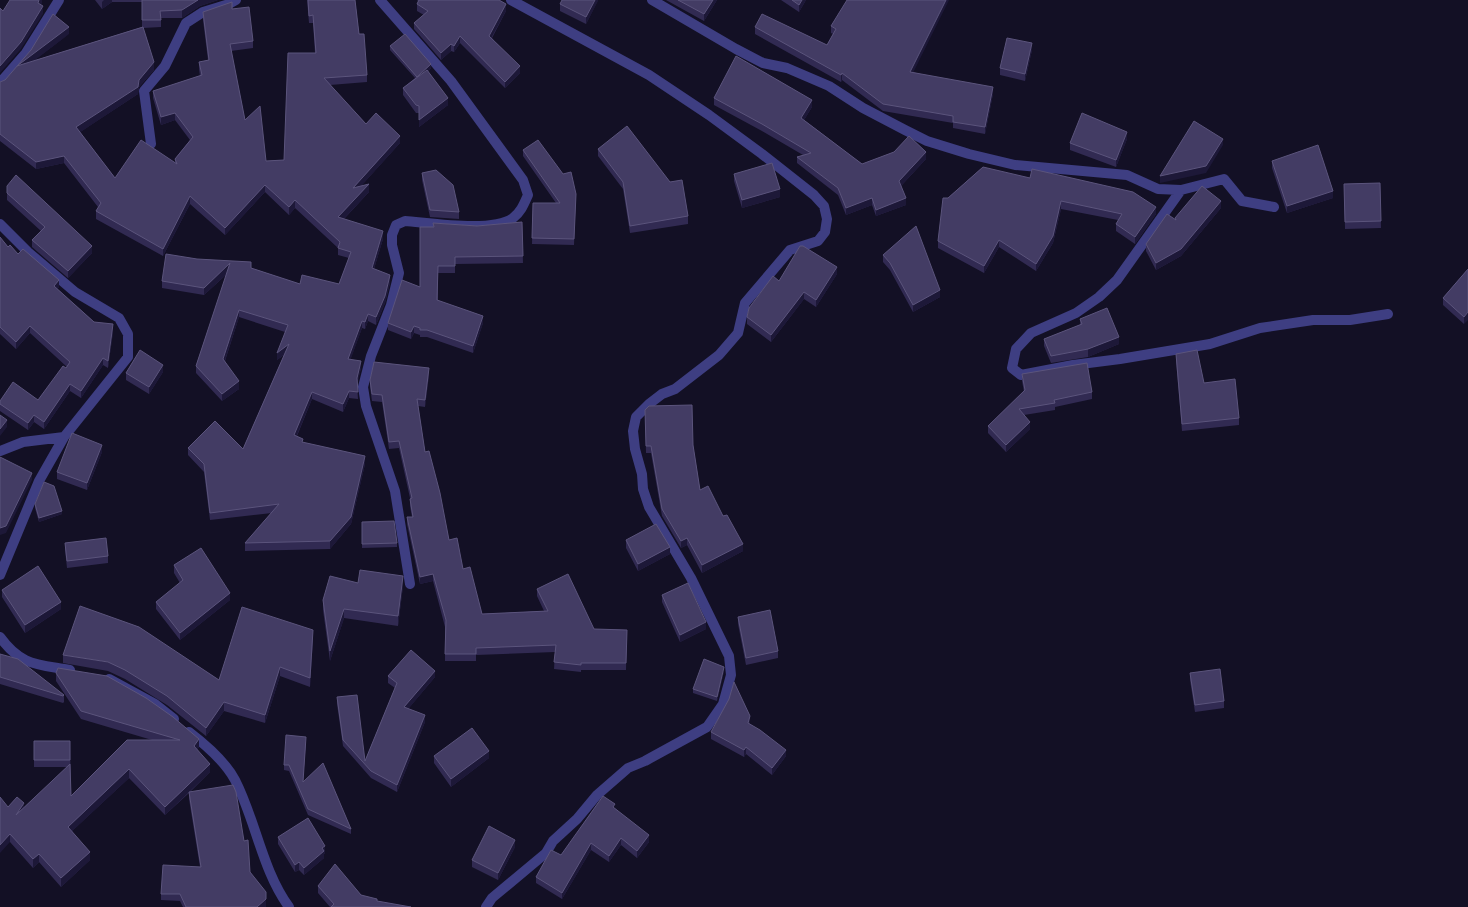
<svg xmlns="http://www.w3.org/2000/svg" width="1468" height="907" font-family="'Nunito Sans',sans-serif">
<rect width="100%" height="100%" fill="#131025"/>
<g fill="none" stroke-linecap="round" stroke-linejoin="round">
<path stroke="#3e3e82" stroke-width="10" d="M 380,0 L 451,81 L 523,180 L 528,195 C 524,204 521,212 513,218 C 493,233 431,223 405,221 L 396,225 L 392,235 L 392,245 L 399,273 L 391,305 L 371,356 L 363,387 L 366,406 L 395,491 L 410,584
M 652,0 L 736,49 L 763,63 L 787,68 L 829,86 L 863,108 L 905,130 L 927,141 L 969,154 L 1015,165 L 1127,175 L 1158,189 L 1181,190 L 1224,179 L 1242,201 L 1274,207
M 0,83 L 26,53 L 59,0
M 151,144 L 144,91 L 165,66 L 186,23 L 203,12 L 229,4 L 236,0
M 1181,190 L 1117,280 L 1099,297 L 1076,313 L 1031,333 L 1016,349 L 1012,368 L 1021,375 L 1073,365 L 1120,359 L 1210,344 L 1260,328 L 1313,320 L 1350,320 L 1388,314
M 0,224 L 28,252 L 75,292 L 119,318 L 128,334 L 128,357 L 64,437 L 39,481 L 0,575
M 0,451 L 23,442 L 64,437
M 0,637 C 21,666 37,664 70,670
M 109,679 L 155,704 L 174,719
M 189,732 C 206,745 225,761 235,780 C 256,821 262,870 289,907
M 486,907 L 492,898 L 546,853 L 553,841 L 577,819 L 597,795 L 628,768 L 645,761 L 707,727 L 723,704 L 731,675 L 729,656 L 691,578 L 649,507 L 643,489 L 642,474 L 635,449 L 633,431 L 636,417 L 649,404 L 662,394 L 675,389 L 719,355 L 738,333 L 745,303 L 790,250 L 818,241 L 825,232 L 827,219 L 824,206 L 814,195 L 762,154 L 709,115 L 649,75 L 511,0"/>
</g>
<path fill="#312a52" d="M 95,0 L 218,0 L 200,6 L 182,18 L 161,18 L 161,27 L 143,28 L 154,70 L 139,87 L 138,94 L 80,132 L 115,178 L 175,163 L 175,159 L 190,140 L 175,120 L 161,125 L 153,98 L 153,91 L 200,76 L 199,69 L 199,62 L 208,60 L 203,20 L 203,12 L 232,9 L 253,41 L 253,48 L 231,51 L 245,120 L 266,161 L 284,160 L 315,53 L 313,23 L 309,23 L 307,0 L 355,0 L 359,34 L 367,75 L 367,82 L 330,85 L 366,124 L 400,143 L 361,186 L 369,192 L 344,219 L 383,239 L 374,269 L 390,283 L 385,303 L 376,325 L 368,321 L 365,329 L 362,328 L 350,360 L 361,368 L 357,383 L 358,399 L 349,398 L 343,412 L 312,399 L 297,436 L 303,443 L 365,464 L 351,524 L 330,549 L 245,551 L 245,543 L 272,513 L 210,520 L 204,472 L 188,455 L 188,448 L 243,449 L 284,355 L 277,360 L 285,332 L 239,317 L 225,361 L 239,389 L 222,401 L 196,373 L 196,366 L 227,274 L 204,295 L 162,288 L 162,281 L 251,268 L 300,284 L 339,284 L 349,258 L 338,255 L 338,248 L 295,208 L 289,215 L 265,192 L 225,235 L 190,204 L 163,256 L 96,219 L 96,211 L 98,207 L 64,163 L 36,169 L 0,141 L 0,82 L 5,80 L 69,34 L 33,61 L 142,27 L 142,2 L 112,2 L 102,9 Z
M 417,0 L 499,0 L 506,11 L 492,38 L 520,73 L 505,88 L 460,43 L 454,52 L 451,51 L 441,60 L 414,29 L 414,23 L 424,15 L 417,11 L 417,4 L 418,1 Z
M 598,0 L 586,24 L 560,11 L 560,4 Z
M 666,0 L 717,0 L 704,21 Z
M 781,0 L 806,0 L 799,12 Z
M 831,26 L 913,72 L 993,94 L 985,134 L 953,128 L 953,123 L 883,111 L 842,80 L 841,82 L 755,34 L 755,27 L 827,45 L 833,34 L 831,33 Z
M 390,46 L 431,68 L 428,71 L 448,105 L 419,127 L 419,113 L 416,113 L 403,95 L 403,88 L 415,78 L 390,50 Z
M 1032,50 L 1025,81 L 1000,75 L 1000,68 Z
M 714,98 L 812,107 L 804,120 L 862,164 L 926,159 L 901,186 L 906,205 L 876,216 L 872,205 L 846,215 L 838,195 L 797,163 L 797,157 L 803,155 L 762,131 L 714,105 Z
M 1127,139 L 1116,167 L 1070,150 L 1070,143 Z
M 598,149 L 688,216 L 688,224 L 630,233 L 623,189 L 598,156 Z
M 523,150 L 576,194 L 574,245 L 532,244 L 533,203 L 556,203 L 523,156 Z
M 1272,161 L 1333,198 L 1287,213 L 1272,168 Z
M 983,167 L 1156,214 L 1135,244 L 1116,231 L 1116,224 L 1118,220 L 1061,209 L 1053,243 L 1036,271 L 999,247 L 984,273 L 938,248 L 938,241 L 948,198 Z
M 422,173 L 459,212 L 459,219 L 430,217 L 422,180 Z
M 734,174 L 780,197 L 742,208 L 734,181 Z
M 1380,183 L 1381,228 L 1345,229 L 1344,184 Z
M 7,186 L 92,253 L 68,278 L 32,247 L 32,240 L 41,231 L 7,200 Z
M 1221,208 L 1181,256 L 1156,270 L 1146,251 L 1146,244 L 1175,220 Z
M 522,222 L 523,263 L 455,264 L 455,273 L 438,273 L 438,300 L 483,323 L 473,353 L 427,337 L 420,337 L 420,335 L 414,333 L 411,339 L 388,330 L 388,323 L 420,287 L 433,227 L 433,223 L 477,226 Z
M 0,237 L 8,247 L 18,254 L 59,287 L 57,289 L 94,322 L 113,332 L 108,368 L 103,365 L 81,398 L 70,391 L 44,429 L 34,422 L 28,430 L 0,411 L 0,401 L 38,400 L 67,367 L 30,333 L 16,349 L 0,334 Z
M 883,255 L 940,297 L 913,312 L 890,270 L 883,262 Z
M 1468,269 L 1464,324 L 1443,305 L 1443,298 Z
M 837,274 L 816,307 L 804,299 L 771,342 L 747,324 L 747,317 L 779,281 Z
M 1080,319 L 1119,344 L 1088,357 L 1051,363 L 1044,346 L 1044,339 L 1080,325 Z
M 1176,354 L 1239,418 L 1239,425 L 1182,431 L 1176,361 Z
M 163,372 L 149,394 L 126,380 L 126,373 Z
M 1022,374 L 1092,392 L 1092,399 L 1055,407 L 1055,410 L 1024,415 L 1030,429 L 1006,452 L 988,433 L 988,426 L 1024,392 L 1022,381 Z
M 429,375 L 425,407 L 418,406 L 425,452 L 449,540 L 463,569 L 482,614 L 544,611 L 537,596 L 537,589 L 594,629 L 627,630 L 626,670 L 581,670 L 581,672 L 554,669 L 555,652 L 476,655 L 476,661 L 445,661 L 445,627 L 433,581 L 420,584 L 407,524 L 407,517 L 412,517 L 410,506 L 410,498 L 399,448 L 389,449 L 382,402 L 372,401 L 370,387 L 370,380 Z
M 645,410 L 693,445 L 700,490 L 723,516 L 743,551 L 702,573 L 687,545 L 681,548 L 662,516 L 651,453 L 646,453 Z
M 102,452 L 87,490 L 57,479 L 57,472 Z
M 35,504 L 62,514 L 39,522 L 35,508 Z
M 362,522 L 397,543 L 397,547 L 362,548 Z
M 626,540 L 670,554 L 638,571 L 626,548 Z
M 65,543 L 108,556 L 108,563 L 67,568 L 65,550 Z
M 174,565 L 230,600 L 180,640 L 156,609 L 156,602 L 180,583 L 174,573 Z
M 358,583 L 403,586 L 398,626 L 344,618 L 330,661 L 323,610 L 323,600 Z
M 2,590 L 61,609 L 25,633 L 2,597 Z
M 662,595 L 706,629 L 680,642 L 662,602 Z
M 738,617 L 778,651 L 778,658 L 746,665 L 738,624 Z
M 313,639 L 310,687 L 280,676 L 265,723 L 224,711 L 206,736 L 167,705 L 125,679 L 108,671 L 63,663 L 63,655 L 219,680 Z
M 0,654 L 64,695 L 64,702 L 63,703 L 0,684 Z
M 724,671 L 717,701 L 693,693 L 693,689 Z
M 56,673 L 199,747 L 197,750 L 210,772 L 190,792 L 244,841 L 250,872 L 266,906 L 265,907 L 183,907 L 180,901 L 161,900 L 161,894 L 200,867 L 189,799 L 189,793 L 165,815 L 129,778 L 72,831 L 90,860 L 61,887 L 39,862 L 33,868 L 10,842 L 8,807 L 24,808 L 68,767 L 34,767 L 34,741 L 70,741 L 71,796 L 152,740 L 81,719 L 56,681 Z
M 1190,673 L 1224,701 L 1224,708 L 1195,712 L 1190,680 Z
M 388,676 L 435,677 L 408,709 L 425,722 L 397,792 L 371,778 L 343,746 L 337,704 L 337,697 L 365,761 L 395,688 L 388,683 Z
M 750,723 L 750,724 L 786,756 L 772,775 L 746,754 L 744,757 L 711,739 L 711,732 Z
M 306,742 L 303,781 L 351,829 L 351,834 L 308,815 L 289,771 L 284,770 L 284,765 Z
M 434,756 L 489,758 L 451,787 L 434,763 Z
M 615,809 L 649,842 L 637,858 L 621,845 L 609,862 L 591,850 L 562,899 L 536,883 L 536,877 Z
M 278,837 L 325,853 L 324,854 L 324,858 L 304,875 L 299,870 L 295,872 L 278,844 Z
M 515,847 L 498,880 L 472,867 L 472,860 Z
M 318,886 L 361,895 L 377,902 L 411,907 L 330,907 L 318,893 Z"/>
<path fill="#1d1838" d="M 39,0 L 42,0 L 42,3 L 38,10 L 38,3 Z
M 104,0 L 112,0 L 112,2 L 102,9 L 102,2 Z
M 198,0 L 218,0 L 200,6 L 182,18 L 182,10 Z
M 595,0 L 598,0 L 598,1 L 586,24 L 586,17 Z
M 713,0 L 717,0 L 704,21 L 704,14 Z
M 802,0 L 806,0 L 799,12 L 799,5 Z
M 946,0 L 949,0 L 910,79 L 910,72 Z
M 506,4 L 506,11 L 489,42 L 489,36 Z
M 43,6 L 43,14 L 21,49 L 0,73 L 0,66 Z
M 69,27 L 69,34 L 17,74 L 17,66 Z
M 460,36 L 460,43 L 454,52 L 454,46 Z
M 1032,43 L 1032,50 L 1025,81 L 1025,74 Z
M 451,44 L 451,51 L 441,60 L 441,53 Z
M 154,62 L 154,70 L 139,87 L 138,94 L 76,135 L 76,127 L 139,80 Z
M 431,64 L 431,68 L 417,80 L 417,77 Z
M 520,66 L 520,73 L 505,88 L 505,82 Z
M 842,73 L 842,80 L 841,82 L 841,75 Z
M 993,87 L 993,94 L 985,134 L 985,127 Z
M 448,98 L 448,105 L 419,127 L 419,120 Z
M 812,100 L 812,107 L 801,125 L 801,118 Z
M 175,113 L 175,120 L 161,125 L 161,117 Z
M 1127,132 L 1127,139 L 1116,167 L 1116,160 Z
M 400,136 L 400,143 L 353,195 L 353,188 Z
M 1223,139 L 1223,145 L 1206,173 L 1160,183 L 1160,176 Z
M 926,152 L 926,159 L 899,188 L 899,181 Z
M 64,156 L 64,163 L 36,169 L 36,162 Z
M 369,184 L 369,192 L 338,225 L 338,217 Z
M 265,185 L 265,192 L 225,235 L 225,228 Z
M 780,189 L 780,197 L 742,208 L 742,200 Z
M 1333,191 L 1333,198 L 1287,213 L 1287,206 Z
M 190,196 L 190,204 L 163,256 L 163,249 Z
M 872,198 L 872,205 L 846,215 L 846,208 Z
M 906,198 L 906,205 L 876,216 L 876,210 Z
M 295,200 L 295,208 L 289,215 L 289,207 Z
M 1061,201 L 1061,209 L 1053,243 L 1036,271 L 1036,264 Z
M 1221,201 L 1221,208 L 1181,256 L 1156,270 L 1156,263 Z
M 1156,207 L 1156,214 L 1135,244 L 1135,237 Z
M 383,231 L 383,239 L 372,275 L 372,268 Z
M 999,240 L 999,247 L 984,273 L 984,266 Z
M 92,246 L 92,253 L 68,278 L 68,271 Z
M 230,263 L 230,271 L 204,295 L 204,288 Z
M 837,267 L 837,274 L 816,307 L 816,300 Z
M 390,275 L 390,283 L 385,303 L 376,325 L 376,317 Z
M 59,280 L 59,287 L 54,293 L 54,286 Z
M 940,290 L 940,297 L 913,312 L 913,305 Z
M 804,292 L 804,299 L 771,342 L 771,335 Z
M 239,310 L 239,317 L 223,366 L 223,359 Z
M 1468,312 L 1468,320 L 1464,324 L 1464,317 Z
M 368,314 L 368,321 L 365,329 L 365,322 Z
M 483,316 L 483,323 L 473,353 L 473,346 Z
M 362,321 L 362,328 L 348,367 L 348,359 Z
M 113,324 L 113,332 L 108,368 L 108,361 Z
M 30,326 L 30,333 L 16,349 L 16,342 Z
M 414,326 L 414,333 L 411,339 L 411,332 Z
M 1119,337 L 1119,344 L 1088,357 L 1088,349 Z
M 289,344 L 289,351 L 277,360 L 277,353 Z
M 103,358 L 103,365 L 81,398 L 81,391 Z
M 361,361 L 361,368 L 357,386 L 357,378 Z
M 163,365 L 163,372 L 149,394 L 149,387 Z
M 429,368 L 429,375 L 425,407 L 425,400 Z
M 239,381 L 239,389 L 222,401 L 222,394 Z
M 70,384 L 70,391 L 44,429 L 44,422 Z
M 349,391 L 349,398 L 343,412 L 343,404 Z
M 312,392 L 312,399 L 294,442 L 294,435 Z
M 34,415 L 34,422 L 28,430 L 28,423 Z
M 7,420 L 7,427 L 0,436 L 0,429 Z
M 1030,422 L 1030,429 L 1006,452 L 1006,445 Z
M 102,445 L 102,452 L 87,490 L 87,483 Z
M 365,456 L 365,464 L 351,524 L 330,549 L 330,541 Z
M 32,473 L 32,480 L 6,533 L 0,535 L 0,528 Z
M 62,511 L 62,514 L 39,522 L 39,518 Z
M 687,538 L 687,545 L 681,548 L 681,541 Z
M 743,544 L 743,551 L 702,573 L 702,565 Z
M 670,547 L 670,554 L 638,571 L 638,564 Z
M 433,574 L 433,581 L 420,584 L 420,577 Z
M 403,576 L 403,586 L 398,626 L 398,616 Z
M 230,593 L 230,600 L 180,640 L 180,633 Z
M 61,602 L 61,609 L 25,633 L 25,625 Z
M 344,609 L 344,618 L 330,661 L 330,651 Z
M 706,622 L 706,629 L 680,642 L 680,635 Z
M 313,630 L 313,639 L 310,687 L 310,678 Z
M 280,667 L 280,676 L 265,723 L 265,715 Z
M 724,667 L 724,671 L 717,701 L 717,697 Z
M 435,671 L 435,677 L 404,714 L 404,707 Z
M 224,702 L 224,711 L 206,736 L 206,728 Z
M 425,715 L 425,722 L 397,792 L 397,785 Z
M 750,716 L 750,723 L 748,730 L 748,723 Z
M 199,739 L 199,747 L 194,754 L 194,746 Z
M 746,747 L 746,754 L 744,757 L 744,750 Z
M 786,750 L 786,756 L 772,775 L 772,768 Z
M 489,751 L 489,758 L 451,787 L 451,779 Z
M 210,764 L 210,772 L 165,815 L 165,807 Z
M 129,769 L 129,778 L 68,835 L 68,827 Z
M 24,803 L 24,811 L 16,815 Z
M 10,834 L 10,842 L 0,853 L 0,845 Z
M 649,835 L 649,842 L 637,858 L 637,851 Z
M 621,838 L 621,845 L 609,862 L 609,856 Z
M 515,840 L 515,847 L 498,880 L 498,873 Z
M 591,843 L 591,850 L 562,899 L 562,893 Z
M 325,846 L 325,853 L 324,854 L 324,858 L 304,875 L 304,868 L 322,848 Z
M 90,852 L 90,860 L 61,887 L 61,878 Z
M 39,854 L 39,862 L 33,868 L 33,859 Z
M 299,862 L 299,870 L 295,872 L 295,865 Z
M 266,899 L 266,906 L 265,907 L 257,907 Z"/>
<path fill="#433c64" stroke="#5b547c" d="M 10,0 L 39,0 L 38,3 L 43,6 L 21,42 L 0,66 L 0,8 L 3,11 Z
M 142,0 L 198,0 L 182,10 L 160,11 L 161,20 L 142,20 Z
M 308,0 L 355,0 L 359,34 L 364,34 L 367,75 L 324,78 L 366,124 L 376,113 L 400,136 L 353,188 L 369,184 L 338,217 L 383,231 L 372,268 L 390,275 L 385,296 L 376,317 L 368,314 L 365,322 L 362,321 L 348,359 L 361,361 L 357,378 L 358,392 L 349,391 L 343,404 L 312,392 L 294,435 L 303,439 L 302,442 L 365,456 L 351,517 L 330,541 L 245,543 L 279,504 L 210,513 L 204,464 L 188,448 L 215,421 L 243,449 L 289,344 L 277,353 L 288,325 L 239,310 L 223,359 L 239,381 L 222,394 L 196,366 L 230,263 L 204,288 L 162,281 L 166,254 L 197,259 L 251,262 L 251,268 L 300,284 L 302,275 L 339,284 L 351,252 L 338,248 L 340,242 L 295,200 L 289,207 L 265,185 L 225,228 L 190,196 L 163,249 L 96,211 L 101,203 L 64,156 L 36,162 L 0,134 L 0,82 L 5,80 L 31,50 L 53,14 L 69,27 L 17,66 L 143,27 L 154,62 L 139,80 L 138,87 L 76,127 L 115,178 L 141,140 L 177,164 L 175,159 L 193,137 L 175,113 L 161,117 L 153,91 L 202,75 L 199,62 L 209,60 L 203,12 L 232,2 L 232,9 L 249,7 L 253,41 L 230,44 L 245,120 L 260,106 L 266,161 L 284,160 L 288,53 L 316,53 L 313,15 L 309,16 Z
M 419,0 L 499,0 L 506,4 L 489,36 L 520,66 L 505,82 L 460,36 L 454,46 L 451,44 L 441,53 L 414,23 L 428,11 L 417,4 Z
M 562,0 L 595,0 L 586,17 L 560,4 Z
M 678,0 L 713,0 L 704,14 Z
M 792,0 L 802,0 L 799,5 Z
M 847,0 L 946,0 L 910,72 L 993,87 L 985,127 L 953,122 L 953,116 L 883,104 L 842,73 L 841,75 L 755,27 L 762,14 L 827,45 L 836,29 L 831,26 Z
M 405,34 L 431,64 L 417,77 L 390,46 Z
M 1007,38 L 1032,43 L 1025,74 L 1000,68 Z
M 736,56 L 812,100 L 801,118 L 862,164 L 894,152 L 909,136 L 926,152 L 899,181 L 906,198 L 876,210 L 872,198 L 846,208 L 838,188 L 797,157 L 811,153 L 762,124 L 714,98 Z
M 427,70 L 448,98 L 419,120 L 419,106 L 416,105 L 403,88 Z
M 1082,113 L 1127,132 L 1116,160 L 1070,143 Z
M 1194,121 L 1223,139 L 1206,166 L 1160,176 Z
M 627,126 L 670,182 L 682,180 L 688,216 L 630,226 L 623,182 L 598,149 Z
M 538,140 L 563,174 L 571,172 L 576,194 L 574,239 L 532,238 L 533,203 L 560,203 L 523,150 Z
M 1318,145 L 1333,191 L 1287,206 L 1272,161 Z
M 772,163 L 780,189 L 742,200 L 734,174 Z
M 983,167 L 1030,178 L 1032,169 L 1133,192 L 1156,207 L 1135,237 L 1116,224 L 1122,214 L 1061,201 L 1053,236 L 1036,264 L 999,240 L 984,266 L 938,241 L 943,198 L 948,198 Z
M 436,170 L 453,185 L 459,212 L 430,210 L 422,173 Z
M 16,175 L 92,246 L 68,271 L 32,240 L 45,227 L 7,193 L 7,186 Z
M 1380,183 L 1381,221 L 1345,222 L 1344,184 Z
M 1202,186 L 1221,201 L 1181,249 L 1156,263 L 1146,244 L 1167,214 L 1176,220 L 1175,218 Z
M 522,222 L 523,256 L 455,257 L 455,266 L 438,266 L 437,300 L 483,316 L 473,346 L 427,330 L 420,330 L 420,328 L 414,326 L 411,332 L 388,323 L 402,280 L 420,287 L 420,227 L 434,227 L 433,223 L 477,226 Z
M 916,226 L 940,290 L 913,305 L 890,263 L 883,255 Z
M 0,237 L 8,247 L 10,245 L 18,254 L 23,249 L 59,280 L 54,286 L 94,322 L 113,324 L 108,361 L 103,358 L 81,391 L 70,384 L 44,422 L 34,415 L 28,423 L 0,404 L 0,401 L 13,382 L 38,400 L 63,366 L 66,368 L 70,362 L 30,326 L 16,342 L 0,327 Z
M 800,246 L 803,246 L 837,267 L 816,300 L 804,292 L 771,335 L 747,317 L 749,308 L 773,276 L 779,281 Z
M 1468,269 L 1468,312 L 1464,317 L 1443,298 Z
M 1107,308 L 1119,337 L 1088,349 L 1051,356 L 1044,339 L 1082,324 L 1080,319 Z
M 140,350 L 163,365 L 149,387 L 126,373 Z
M 1197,350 L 1204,383 L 1235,379 L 1239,418 L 1182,424 L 1176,354 Z
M 374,362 L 429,368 L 425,400 L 417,399 L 425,452 L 429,451 L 440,493 L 449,540 L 457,538 L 463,569 L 470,567 L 482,614 L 548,611 L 537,589 L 568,574 L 594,629 L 627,630 L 626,663 L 581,663 L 581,665 L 554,662 L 556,645 L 476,648 L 476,654 L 445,654 L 446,620 L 433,574 L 420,577 L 407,517 L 413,517 L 410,499 L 412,498 L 399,441 L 389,442 L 382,395 L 372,394 L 370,380 Z
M 1087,363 L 1092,392 L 1054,400 L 1055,403 L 1019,409 L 1030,422 L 1006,445 L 988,426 L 1025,390 L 1022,374 Z
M 692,405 L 693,445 L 700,490 L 708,486 L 723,516 L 727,515 L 743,544 L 702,565 L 687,538 L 681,541 L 662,509 L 651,446 L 646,446 L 645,410 L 649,406 Z
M 0,415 L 7,420 L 0,429 Z
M 72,433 L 102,445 L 87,483 L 57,472 Z
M 0,457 L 32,473 L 6,526 L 0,528 Z
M 44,482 L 54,486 L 62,511 L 39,518 L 35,504 Z
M 394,521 L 397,543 L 362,544 L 362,522 Z
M 656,524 L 670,547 L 638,564 L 626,540 Z
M 106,538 L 108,556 L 67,561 L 65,543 Z
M 201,548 L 230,593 L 180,633 L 156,602 L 183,580 L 174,565 Z
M 38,566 L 61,602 L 25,625 L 2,590 Z
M 360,570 L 403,576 L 398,616 L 344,609 L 330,651 L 323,600 L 330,576 L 358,583 Z
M 688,583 L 706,622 L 680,635 L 662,595 Z
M 80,606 L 139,627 L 219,680 L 242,607 L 313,630 L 310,678 L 280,667 L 265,715 L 224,702 L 206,728 L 167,696 L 125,670 L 108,662 L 63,655 Z
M 770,610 L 778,651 L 746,658 L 738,617 Z
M 411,650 L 435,671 L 404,707 L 425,715 L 397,785 L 371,771 L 343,740 L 337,697 L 357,695 L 365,761 L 397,683 L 388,676 Z
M 0,654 L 18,659 L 64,695 L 63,696 L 0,677 Z
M 704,659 L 724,667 L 717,697 L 693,689 Z
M 58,668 L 107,676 L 146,698 L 173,717 L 199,739 L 194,746 L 210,764 L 165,807 L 129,769 L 68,827 L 90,852 L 61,878 L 39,854 L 33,859 L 10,834 L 0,845 L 0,797 L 8,807 L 17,797 L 24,803 L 16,815 L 70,764 L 71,796 L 127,740 L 180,740 L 81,711 L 56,673 Z
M 1220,669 L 1224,701 L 1195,705 L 1190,673 Z
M 734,682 L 750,716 L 748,723 L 760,730 L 786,750 L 772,768 L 746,747 L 744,750 L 711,732 L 729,699 Z
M 472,728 L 489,751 L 451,779 L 434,756 Z
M 286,735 L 306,737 L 303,782 L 323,763 L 351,829 L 308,809 L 289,765 L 284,765 Z
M 34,741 L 70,741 L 70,760 L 34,760 Z
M 233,785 L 236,792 L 244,841 L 248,840 L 250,872 L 266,892 L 266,899 L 257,907 L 186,907 L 180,894 L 161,894 L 163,865 L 201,867 L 189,792 Z
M 603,796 L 615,804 L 613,807 L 649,835 L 637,851 L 621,838 L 609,856 L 591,843 L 562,893 L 536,877 L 551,850 L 561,855 Z
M 308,818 L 325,846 L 322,848 L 324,851 L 304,868 L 299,862 L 295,865 L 278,837 Z
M 489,826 L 515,840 L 498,873 L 472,860 Z
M 335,864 L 361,895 L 377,899 L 377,901 L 411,907 L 331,907 L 334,904 L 318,886 Z"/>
</svg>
